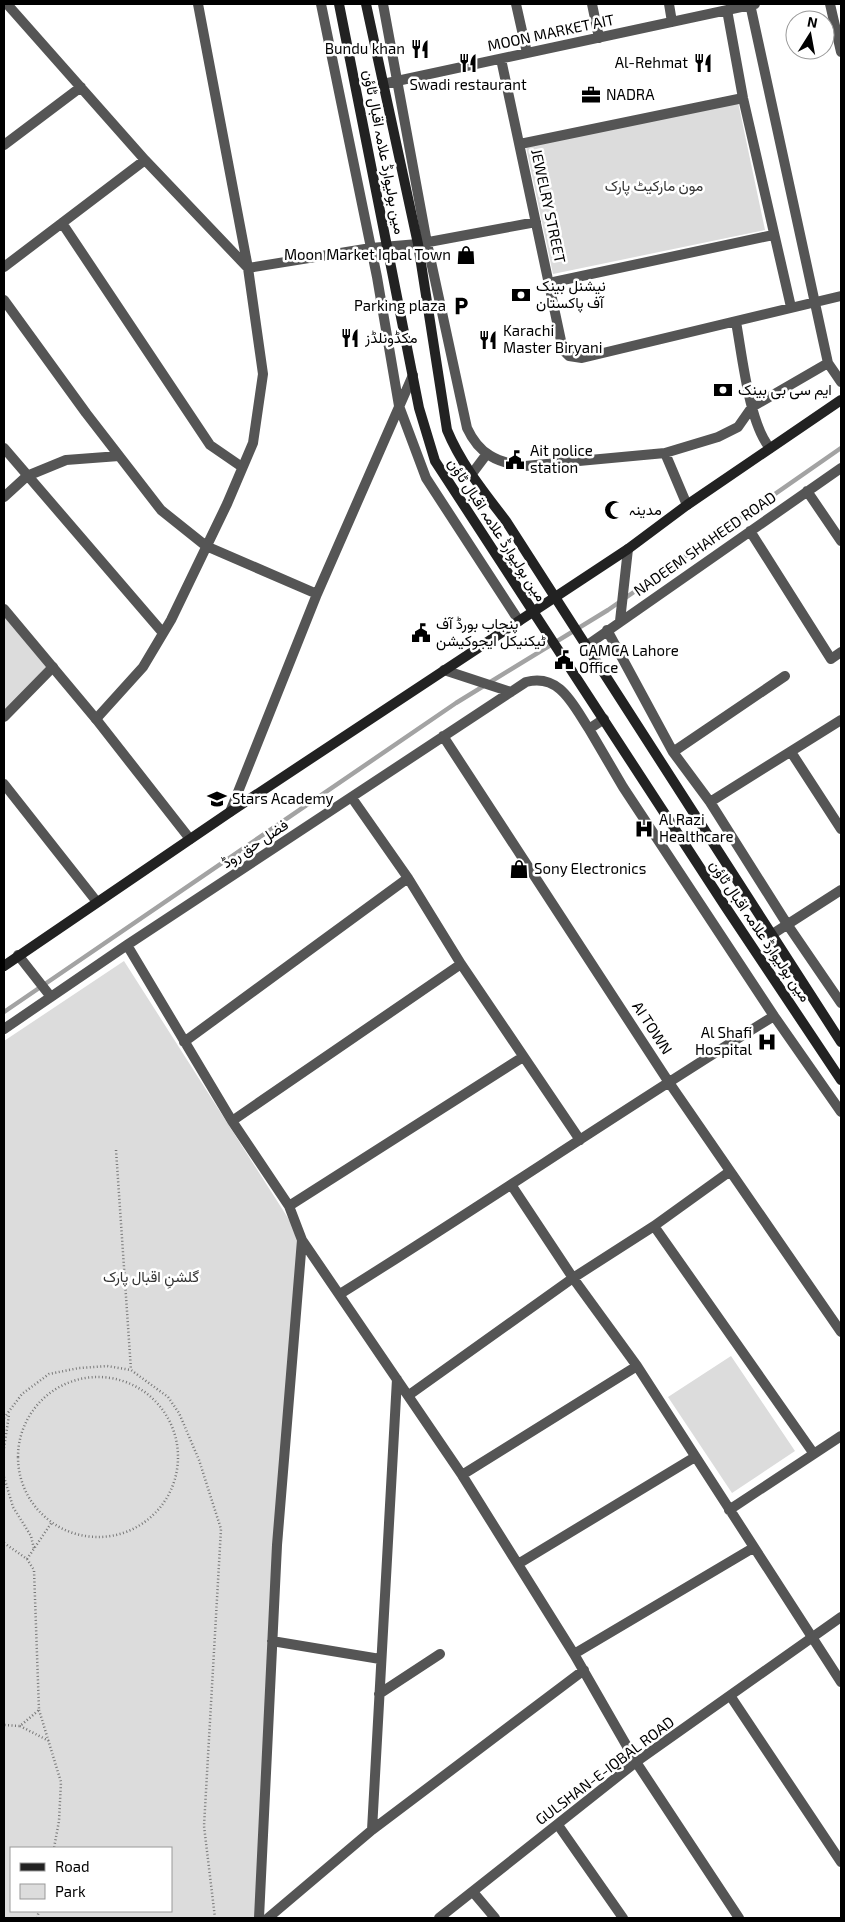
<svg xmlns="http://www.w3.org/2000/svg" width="845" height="1922" font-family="'Exo 2',Vazirmatn,sans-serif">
<rect width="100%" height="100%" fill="#fff"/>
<path fill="#dcdcdc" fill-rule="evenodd" d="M 738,102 L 765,230 L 553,274 L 526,147 Z
M 4,609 L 53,667 L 4,717 Z
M 124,961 L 302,1240 L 257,1918 L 4,1918 L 4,1041 ZM 11,1848 L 171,1848 L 171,1911 L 11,1911 Z
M 731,1356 L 795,1451 L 732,1493 L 668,1397 Z"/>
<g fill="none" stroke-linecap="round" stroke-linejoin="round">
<path stroke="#a3a3a3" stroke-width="4.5" d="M 4,1012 L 456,703 L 608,610 L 841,448"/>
<path stroke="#777" stroke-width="2.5" stroke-dasharray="1 2.5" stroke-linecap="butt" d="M 116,1150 L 131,1370
M18 1457a80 80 0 1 1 160 0a80 80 0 1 1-160 0Z
M 4,1418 L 22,1394 L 49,1374 L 79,1368 L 107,1366 L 131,1370 L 168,1397 L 179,1413 L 199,1460 L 221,1529 L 204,1826 L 215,1918
M 4,1448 L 9,1415
M 4,1477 L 13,1507 L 31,1536 L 34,1549
M 4,1543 L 27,1559 L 34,1570 L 39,1710 L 20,1726 L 4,1725
M 27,1559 L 52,1522
M 39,1710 L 61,1782 L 59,1821 L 54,1848
M 20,1726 L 49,1741
M 37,1918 L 39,1911"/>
<path stroke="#555" stroke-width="10" d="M 7,4 L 145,160 L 248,268 L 371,248 L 418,244 L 536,222
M 321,4 L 377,277 L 399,406 L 426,478 L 519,621
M 383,4 L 427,243 L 467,428 C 479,454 497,463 525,466 L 665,453 L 718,437 L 738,427 L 752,407 L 828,363
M 516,4 L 527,53
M 592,4 L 599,38
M 669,4 L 672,22
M 750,4 L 828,363 L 841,382
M 830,4 L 841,52
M 727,10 L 743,98 L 791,307
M 501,59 L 563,350 L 569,356 L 582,358 L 841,296
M 383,84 L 755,4
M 520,144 L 743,98
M 4,145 L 81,87
M 62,223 L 210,445 L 242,467
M 4,267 L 145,160
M 549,283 L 773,235
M 4,300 L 86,413 L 161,510 L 206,546 L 317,594
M 736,322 C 742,354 749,424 770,448
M 4,448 L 163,633
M 665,453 L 687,505
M 471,475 L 486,455
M 807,491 L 841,541
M 4,497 L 27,476 L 66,460 L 119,456
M 750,531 L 831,659 L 841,652
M 620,621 L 628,549
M 607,630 L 673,752 L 710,802 L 787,924 L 841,1003
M 586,646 L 841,468
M 444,670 L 511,692
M 4,717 L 53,667
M 96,719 L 143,667 L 171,620 L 227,504 L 253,443 L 263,374 L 248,268 L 198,4
M 443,736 L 668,1081 L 841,1332
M 673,752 L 785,676
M 791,752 L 841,829
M 4,784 L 97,902
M 352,798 L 408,878 L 461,964 L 580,1140
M 710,802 L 841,720
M 230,812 L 317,594 L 413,375
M 771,935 L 841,890
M 127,945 L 232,1121 L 289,1206 L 302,1240 L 462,1475 L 574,1654 L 636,1762 L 739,1918
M 18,955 L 51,997
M 774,1016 L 841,1112
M 4,1029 L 127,945 L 526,682 C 560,673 573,705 589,729
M 184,1042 L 408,878
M 232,1121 L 461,964
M 512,1186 L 573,1278 L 637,1366 L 841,1682
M 289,1206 L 523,1057
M 654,1226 L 814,1454
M 340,1294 C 486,1203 628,1106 774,1016 L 623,787 L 589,729 L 604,719
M 409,1395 L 573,1278 L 654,1226 L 729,1172
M 462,1475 L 637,1366
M 729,1510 L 841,1436
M 518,1564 L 695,1457
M 272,1641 L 380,1659
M 574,1654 L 753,1548
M 379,1694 L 440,1654
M 731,1697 L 841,1862
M 558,1825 L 623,1918
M 372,1830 L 397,1379
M 473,1892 L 495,1918
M 259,1918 L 277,1545 L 302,1240
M 268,1918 L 372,1830 L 584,1670"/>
<path stroke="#555" stroke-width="10" d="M 4,609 L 96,719 L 190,839
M 439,1918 L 636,1762 L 841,1617"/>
<path stroke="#222" stroke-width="10" d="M 339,4 L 419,408 L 435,461 L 725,906 L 841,1080
M 366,4 L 418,244 L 447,430 C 461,464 484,492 506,521 L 841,1042
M 4,966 L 230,812 L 628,549 L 687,505 L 841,400"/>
</g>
<defs>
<g id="restaurant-bare" transform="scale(1.5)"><path d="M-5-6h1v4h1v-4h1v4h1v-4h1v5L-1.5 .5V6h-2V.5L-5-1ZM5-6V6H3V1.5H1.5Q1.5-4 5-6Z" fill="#000" stroke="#fff" stroke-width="2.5" paint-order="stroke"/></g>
<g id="office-bare" transform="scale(1.5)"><path d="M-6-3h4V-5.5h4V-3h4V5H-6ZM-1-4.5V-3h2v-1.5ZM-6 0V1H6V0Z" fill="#000" stroke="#fff" stroke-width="2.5" paint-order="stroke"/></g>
<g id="shop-bare" transform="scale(1.5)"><path d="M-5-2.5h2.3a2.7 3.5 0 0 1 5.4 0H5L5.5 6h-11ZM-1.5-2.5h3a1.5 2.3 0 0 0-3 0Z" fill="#000" stroke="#fff" stroke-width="2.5" paint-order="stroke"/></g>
<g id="bank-bare" transform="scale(1.5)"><path d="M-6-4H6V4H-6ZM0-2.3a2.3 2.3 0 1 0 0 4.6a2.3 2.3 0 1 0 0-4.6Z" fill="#000" stroke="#fff" stroke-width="2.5" paint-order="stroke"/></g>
<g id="parking-bare" transform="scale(1.5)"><path d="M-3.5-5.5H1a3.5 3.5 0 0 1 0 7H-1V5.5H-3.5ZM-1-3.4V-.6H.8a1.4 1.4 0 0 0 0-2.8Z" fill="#000" stroke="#fff" stroke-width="2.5" paint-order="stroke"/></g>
<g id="civic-bare" transform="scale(1.5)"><path d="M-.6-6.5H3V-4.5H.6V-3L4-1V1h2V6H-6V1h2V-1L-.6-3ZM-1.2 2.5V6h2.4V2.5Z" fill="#000" stroke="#fff" stroke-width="2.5" paint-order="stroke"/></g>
<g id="mosque-bare" transform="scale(1.5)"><path d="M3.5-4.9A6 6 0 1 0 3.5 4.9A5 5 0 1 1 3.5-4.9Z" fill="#000" stroke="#fff" stroke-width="2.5" paint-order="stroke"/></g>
<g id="school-bare" transform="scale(1.5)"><path d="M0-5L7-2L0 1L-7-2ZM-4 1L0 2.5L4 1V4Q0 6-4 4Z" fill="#000" stroke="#fff" stroke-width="2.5" paint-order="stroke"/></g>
<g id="hospital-bare" transform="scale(1.5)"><path d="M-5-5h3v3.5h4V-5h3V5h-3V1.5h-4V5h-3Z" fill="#000" stroke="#fff" stroke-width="2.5" paint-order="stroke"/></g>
</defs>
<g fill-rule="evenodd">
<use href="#restaurant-bare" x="420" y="49"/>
<use href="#restaurant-bare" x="468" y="63"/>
<use href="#restaurant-bare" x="703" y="63"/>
<use href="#office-bare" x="591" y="95"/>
<use href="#shop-bare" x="466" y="255"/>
<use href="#bank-bare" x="521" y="295"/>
<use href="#parking-bare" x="461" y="306"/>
<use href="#restaurant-bare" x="350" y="338"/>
<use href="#restaurant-bare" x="488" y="340"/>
<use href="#bank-bare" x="723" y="390"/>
<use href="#civic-bare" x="515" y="460"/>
<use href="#mosque-bare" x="614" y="510"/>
<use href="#civic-bare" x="421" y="633"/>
<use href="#civic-bare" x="564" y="660"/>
<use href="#school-bare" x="217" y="799"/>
<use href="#hospital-bare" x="644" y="829"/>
<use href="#shop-bare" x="519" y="869"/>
<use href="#hospital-bare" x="767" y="1042"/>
</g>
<g text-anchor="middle" stroke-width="5" stroke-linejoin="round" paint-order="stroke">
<g font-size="15" fill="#000" stroke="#fff">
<text transform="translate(551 33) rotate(-12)" y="5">MOON MARKET AIT</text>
<text transform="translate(384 152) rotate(79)" y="5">مین بولیوارڈ علامہ اقبال ٹاؤن</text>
<text transform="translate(548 206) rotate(78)" y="5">JEWELRY STREET</text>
<text transform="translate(497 530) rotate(57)" y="5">مین بولیوارڈ علامہ اقبال ٹاؤن</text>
<text transform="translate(705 544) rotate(-35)" y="5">NADEEM SHAHEED ROAD</text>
<text transform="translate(255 844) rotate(-33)" y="5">فضل حق روڈ</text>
<text transform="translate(760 931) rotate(56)" y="5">مین بولیوارڈ علامہ اقبال ٹاؤن</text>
<text transform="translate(652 1028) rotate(57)" y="5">AI TOWN</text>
<text transform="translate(605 1771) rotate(-37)" y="5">GULSHAN-E-IQBAL ROAD</text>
</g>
<g font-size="15" fill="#000" stroke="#fff" text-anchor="start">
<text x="405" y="54" text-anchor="end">Bundu khan</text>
<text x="688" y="68" text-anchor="end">Al-Rehmat</text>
<text x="468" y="90" text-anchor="middle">Swadi restaurant</text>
<text x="606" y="100">NADRA</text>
<text x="451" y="260" text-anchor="end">Moon Market Iqbal Town</text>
<text x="536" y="291">نیشنل بینک<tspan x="536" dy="17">آف پاکستان</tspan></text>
<text x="446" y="311" text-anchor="end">Parking plaza</text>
<text x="503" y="336">Karachi<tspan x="503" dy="17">Master Biryani</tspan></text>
<text x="365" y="343">مکڈونلڈز</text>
<text x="738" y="395">ایم سی بی بینک</text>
<text x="530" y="456">Ait police<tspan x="530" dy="17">station</tspan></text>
<text x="629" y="515">مدینہ</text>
<text x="436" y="629">پنجاب بورڈ آف<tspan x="436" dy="17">ٹیکنیکل ایجوکیشن</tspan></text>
<text x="579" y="656">GAMCA Lahore<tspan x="579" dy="17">Office</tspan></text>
<text x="232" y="804">Stars Academy</text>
<text x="659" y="825">Al Razi<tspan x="659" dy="17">Healthcare</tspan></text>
<text x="534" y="874">Sony Electronics</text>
<text x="752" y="1038" text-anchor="end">Al Shafi<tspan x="752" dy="17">Hospital</tspan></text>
</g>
<g font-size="15" fill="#333" stroke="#fff">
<text x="654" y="191">مون مارکیٹ پارک</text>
<text x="151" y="1282">گلشنِ اقبال پارک</text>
</g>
</g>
<rect width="845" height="1922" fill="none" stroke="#000000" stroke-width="10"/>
<rect x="10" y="1847" width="162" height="65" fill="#ffffff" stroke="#999999"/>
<rect x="20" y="1863" width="25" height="8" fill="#222222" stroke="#999999"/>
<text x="55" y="1872" font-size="15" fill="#000000">Road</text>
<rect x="20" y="1884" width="25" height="15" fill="#dcdcdc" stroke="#999999"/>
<text x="55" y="1897" font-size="15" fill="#000000">Park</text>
<g transform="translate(810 35) rotate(11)"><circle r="24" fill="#ffffff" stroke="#999999"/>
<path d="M0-4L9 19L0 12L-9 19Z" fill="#000000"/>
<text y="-8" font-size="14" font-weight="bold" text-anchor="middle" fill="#000000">N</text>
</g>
</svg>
